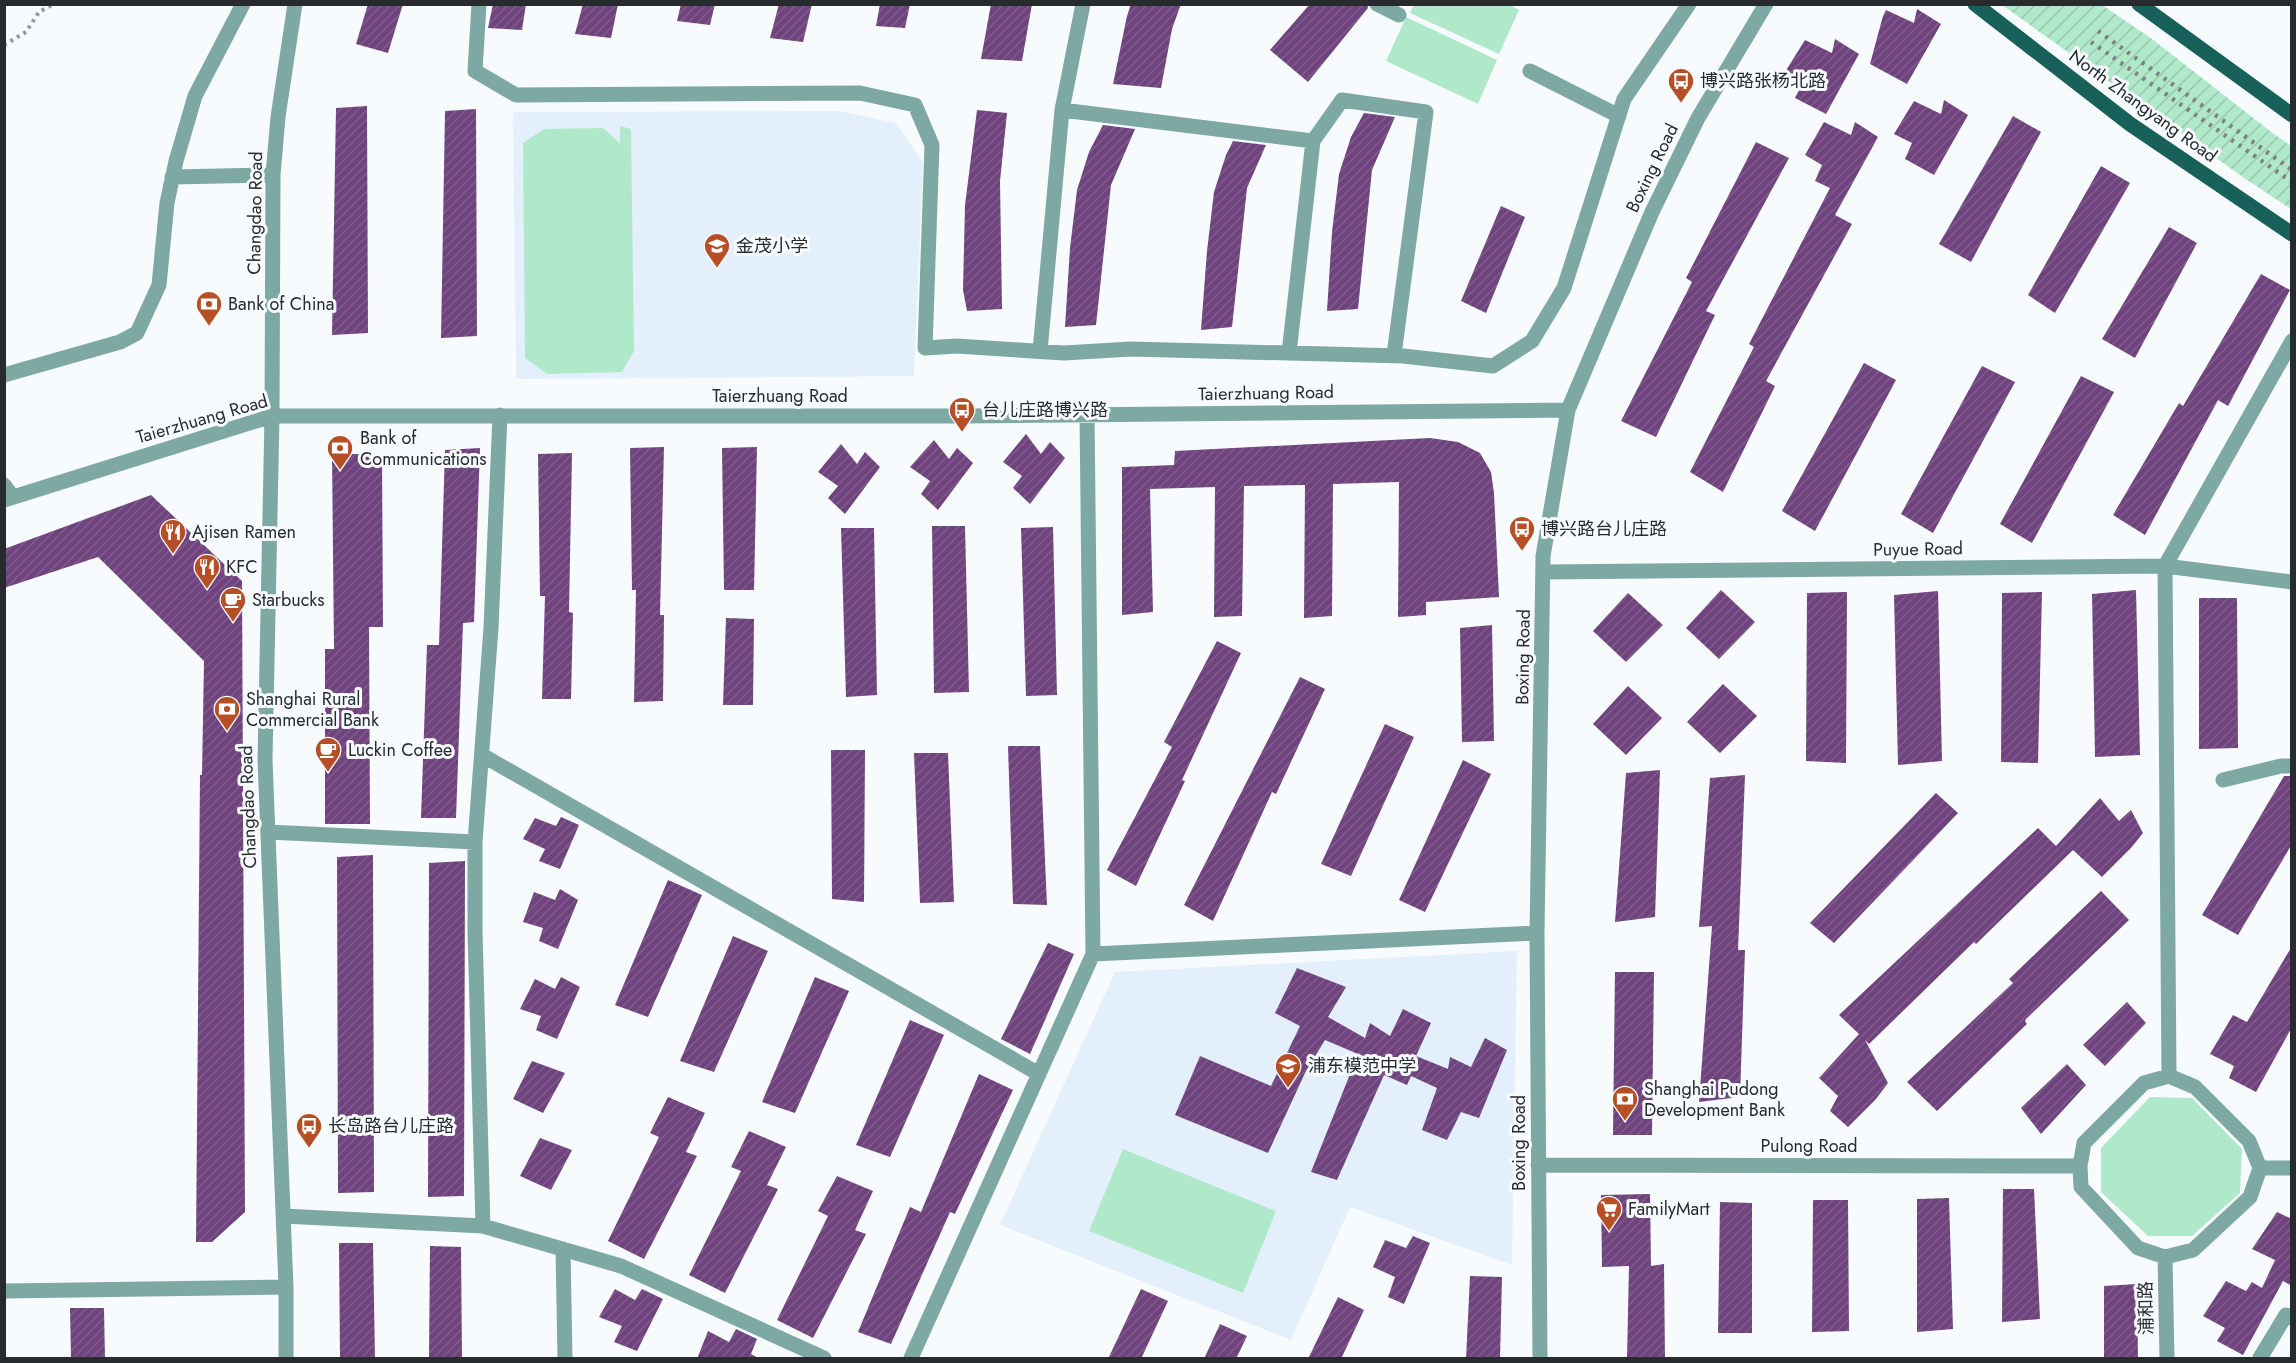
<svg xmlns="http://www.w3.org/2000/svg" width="2296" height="1363" font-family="Jost,'Noto Sans SC',sans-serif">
<defs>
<pattern id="garden-furrows" width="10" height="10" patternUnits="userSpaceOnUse" patternTransform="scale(1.5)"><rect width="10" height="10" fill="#b0e8ca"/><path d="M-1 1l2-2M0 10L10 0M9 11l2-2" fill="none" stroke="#97c7ae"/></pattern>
<pattern id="building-hatch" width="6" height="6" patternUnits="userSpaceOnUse" patternTransform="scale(1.5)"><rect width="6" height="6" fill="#6f437d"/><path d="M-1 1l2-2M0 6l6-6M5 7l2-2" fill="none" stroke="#7f5c8a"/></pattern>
</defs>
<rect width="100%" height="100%" fill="#f7fbfe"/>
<path fill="#e3f0fb" d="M 840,111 L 896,123 L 923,162 L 914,376 L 516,379 L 513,112 Z
M 1517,951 L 1512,1265 L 1350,1207 L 1291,1340 L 1000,1225 L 1115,972 Z"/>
<path fill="#b0e8ca" d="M 1414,4 L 1508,4 L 1519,10 L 1499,54 L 1410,13 Z
M 1406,17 L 1497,60 L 1478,104 L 1386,61 Z
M 620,126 L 631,129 L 634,351 L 622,372 L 547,374 L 525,358 L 523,143 L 544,129 L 603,128 L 620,143 Z
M 2150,1097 L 2192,1098 L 2242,1149 L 2240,1193 L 2192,1236 L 2148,1236 L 2101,1192 L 2101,1148 Z
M 1123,1149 L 1276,1211 L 1243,1293 L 1089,1231 Z"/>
<path fill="url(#garden-furrows)" d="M 2002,5 L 2102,5 L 2152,39 L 2270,131 L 2291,146 L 2291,209 L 2247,180 Z"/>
<path fill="url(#building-hatch)" d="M 368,4 L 403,4 L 388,53 L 356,44 Z
M 493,4 L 526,4 L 522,30 L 488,28 Z
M 583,4 L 618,4 L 611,38 L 575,34 Z
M 681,4 L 715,4 L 710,25 L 677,21 Z
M 779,4 L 812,4 L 803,42 L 770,38 Z
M 880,4 L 910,4 L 905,28 L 876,26 Z
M 991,4 L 1032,4 L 1022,61 L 981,59 Z
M 1131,4 L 1181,4 L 1172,29 L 1161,88 L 1113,84 L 1127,16 Z
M 1310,4 L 1367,4 L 1368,8 L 1308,82 L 1270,50 Z
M 1917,9 L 1941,24 L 1907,84 L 1870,64 L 1883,16 L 1886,10 L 1914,23 Z
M 1835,39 L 1859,54 L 1826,114 L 1795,98 L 1803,82 L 1785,72 L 1805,40 L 1832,53 Z
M 1944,100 L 1968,115 L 1934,175 L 1905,159 L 1912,143 L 1894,134 L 1914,101 L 1941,114 Z
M 367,106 L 368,333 L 332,335 L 336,108 Z
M 476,109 L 477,336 L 441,338 L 445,111 Z
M 977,110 L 1007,113 L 1000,181 L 1002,309 L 967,311 L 963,290 L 965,205 Z
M 1364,113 L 1395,117 L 1372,170 L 1358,309 L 1327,311 L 1332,232 L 1339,174 L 1351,137 Z
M 2013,116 L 2041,132 L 1971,262 L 1939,244 Z
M 1824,122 L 1851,135 L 1855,122 L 1878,137 L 1835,215 L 1852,224 L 1766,381 L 1775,386 L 1723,492 L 1690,472 L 1754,347 L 1749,344 L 1830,188 L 1815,181 L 1822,165 L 1805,155 Z
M 1103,125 L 1135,129 L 1111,185 L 1096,325 L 1065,327 L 1070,248 L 1077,190 L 1089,152 Z
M 1233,141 L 1266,145 L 1247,188 L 1232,327 L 1201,330 L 1207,251 L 1214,192 L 1226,155 Z
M 1756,142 L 1789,158 L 1706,311 L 1715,315 L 1656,437 L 1621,421 L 1692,282 L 1686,278 Z
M 2101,166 L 2130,183 L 2055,313 L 2028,295 Z
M 1501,206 L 1525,217 L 1486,313 L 1461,301 Z
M 2169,227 L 2197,243 L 2135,358 L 2102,339 Z
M 2261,274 L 2290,290 L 2228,406 L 2218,400 L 2145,535 L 2113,515 L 2179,403 L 2183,406 Z
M 1864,363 L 1896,380 L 1815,531 L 1782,511 Z
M 1982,366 L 2015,382 L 1933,533 L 1901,514 Z
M 2081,376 L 2114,392 L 2032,543 L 2000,524 Z
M 1026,434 L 1041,454 L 1050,442 L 1065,458 L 1030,504 L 1013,488 L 1022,476 L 1003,462 Z
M 1430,438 L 1458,442 L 1480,453 L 1491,472 L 1494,493 L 1499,597 L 1426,602 L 1426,615 L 1398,617 L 1399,482 L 1333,484 L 1332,616 L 1304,618 L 1305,485 L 1244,486 L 1242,616 L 1214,617 L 1215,487 L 1150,489 L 1153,612 L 1122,615 L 1122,467 L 1174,465 L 1175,451 Z
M 934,440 L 949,459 L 957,448 L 973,463 L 938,510 L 921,494 L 930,481 L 910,467 Z
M 841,444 L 857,464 L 865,452 L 880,467 L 845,514 L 828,498 L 838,486 L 818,472 Z
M 664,447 L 660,615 L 664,615 L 663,701 L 634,702 L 636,590 L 632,590 L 630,448 Z
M 757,447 L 754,590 L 724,590 L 722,448 Z
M 480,448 L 474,622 L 463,623 L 456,818 L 421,818 L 427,645 L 439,645 L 445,450 Z
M 572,453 L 569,612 L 573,613 L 571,699 L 542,699 L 545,596 L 540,596 L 538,454 Z
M 332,454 L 382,454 L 383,627 L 369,627 L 370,824 L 325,824 L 325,649 L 334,649 Z
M 151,495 L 242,581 L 245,1212 L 212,1242 L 196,1242 L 200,775 L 202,775 L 204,661 L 98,557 L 4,588 L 4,549 Z
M 932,526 L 965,526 L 969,692 L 934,693 Z
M 1053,527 L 1057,695 L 1026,696 L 1021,528 Z
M 841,528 L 874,528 L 877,695 L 846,697 Z
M 1721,590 L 1755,622 L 1719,659 L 1686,628 Z
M 2136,590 L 2140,755 L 2095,757 L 2092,594 Z
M 1938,591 L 1942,761 L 1898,765 L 1894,595 Z
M 1847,592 L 1846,763 L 1806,761 L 1807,593 Z
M 2042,592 L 2038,763 L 2001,762 L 2002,593 Z
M 1628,593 L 1663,625 L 1626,662 L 1593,631 Z
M 2199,598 L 2237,598 L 2238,748 L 2199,749 Z
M 726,618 L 754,619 L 753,705 L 723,705 Z
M 1492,625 L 1494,741 L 1462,742 L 1460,628 Z
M 1217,641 L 1241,653 L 1182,780 L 1185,781 L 1136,886 L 1107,870 L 1172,747 L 1164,742 Z
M 1300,677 L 1325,689 L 1276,794 L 1272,792 L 1213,921 L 1184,905 Z
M 1723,684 L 1757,716 L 1720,753 L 1687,722 Z
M 1628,686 L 1662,718 L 1626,755 L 1593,724 Z
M 1385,724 L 1414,737 L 1351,876 L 1321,864 Z
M 1008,746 L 1040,746 L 1047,905 L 1013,904 Z
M 831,750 L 865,750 L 864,902 L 832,899 Z
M 914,753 L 948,753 L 954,902 L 920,903 Z
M 1463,760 L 1491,774 L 1425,912 L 1399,900 Z
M 1660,770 L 1655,917 L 1615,922 L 1626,773 Z
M 1745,775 L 1738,950 L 1745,950 L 1740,1097 L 1699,1102 L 1712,926 L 1699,927 L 1710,778 Z
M 2284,776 L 2292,776 L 2292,844 L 2238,935 L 2202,915 Z
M 1936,793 L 1958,813 L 1834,943 L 1810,923 Z
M 2100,798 L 2119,821 L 2131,810 L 2143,833 L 2131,848 L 2102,877 L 2073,850 L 1976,944 L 1974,942 L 1869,1044 L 1865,1040 L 1888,1083 L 1876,1099 L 1848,1127 L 1830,1111 L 1838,1096 L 1819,1078 L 1859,1034 L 1839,1015 L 2038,828 L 2056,846 Z
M 561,817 L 579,825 L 560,869 L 539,861 L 545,849 L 523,839 L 535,818 L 556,826 Z
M 373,855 L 374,1192 L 338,1193 L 337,857 Z
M 465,861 L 464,1196 L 428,1197 L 429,863 Z
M 668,880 L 702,895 L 648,1017 L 615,1005 Z
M 560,889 L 578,900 L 558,949 L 539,941 L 543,928 L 523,922 L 534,892 L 555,900 Z
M 2101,891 L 2129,920 L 2026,1019 L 2025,1021 L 2027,1024 L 1937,1111 L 1907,1082 L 2013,983 L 2009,979 Z
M 733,936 L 768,951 L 714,1072 L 680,1061 Z
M 1048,943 L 1074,954 L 1030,1054 L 1001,1039 Z
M 2292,946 L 2292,1027 L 2256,1092 L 2229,1078 L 2234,1066 L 2210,1054 L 2233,1015 L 2247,1022 Z
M 1297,968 L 1346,987 L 1328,1017 L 1365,1038 L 1370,1023 L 1390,1036 L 1403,1009 L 1431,1023 L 1416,1056 L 1448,1069 L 1450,1057 L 1471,1067 L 1485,1038 L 1507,1050 L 1479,1118 L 1461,1112 L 1447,1140 L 1422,1130 L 1437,1088 L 1411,1076 L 1407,1085 L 1384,1075 L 1337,1180 L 1311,1172 L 1358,1054 L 1325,1040 L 1305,1073 L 1268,1153 L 1175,1115 L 1200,1056 L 1271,1086 L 1300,1026 L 1275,1013 Z
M 1615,972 L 1654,972 L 1652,1135 L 1613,1135 Z
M 561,977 L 580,987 L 557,1039 L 536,1030 L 541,1016 L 520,1009 L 535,979 L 555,989 Z
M 815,977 L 849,991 L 795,1113 L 762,1102 Z
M 2127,1002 L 2146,1023 L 2105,1066 L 2083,1045 Z
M 910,1020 L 944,1035 L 890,1157 L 856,1145 Z
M 532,1061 L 565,1073 L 543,1113 L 513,1099 Z
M 2067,1064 L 2086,1085 L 2041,1134 L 2021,1108 Z
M 979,1074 L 1013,1090 L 955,1214 L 950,1212 L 891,1344 L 858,1332 L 910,1207 L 921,1212 Z
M 668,1097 L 705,1113 L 686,1152 L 697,1156 L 644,1259 L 608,1241 L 659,1137 L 650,1133 Z
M 749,1131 L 786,1147 L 767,1185 L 778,1189 L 725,1293 L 689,1275 L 741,1171 L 731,1167 Z
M 540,1138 L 572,1150 L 551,1190 L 520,1176 Z
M 837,1176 L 873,1191 L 855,1230 L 866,1234 L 813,1338 L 777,1320 L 828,1216 L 818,1211 Z
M 2003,1189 L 2034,1189 L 2040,1319 L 2002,1322 Z
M 1650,1194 L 1651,1266 L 1664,1264 L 1665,1359 L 1627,1359 L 1629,1266 L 1602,1267 L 1601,1195 Z
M 1949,1198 L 1953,1329 L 1917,1332 L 1917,1199 Z
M 1813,1200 L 1848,1200 L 1849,1331 L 1812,1332 Z
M 1720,1202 L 1752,1203 L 1752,1333 L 1718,1333 Z
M 2277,1212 L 2292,1219 L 2292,1286 L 2283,1281 L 2243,1355 L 2217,1341 L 2225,1328 L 2203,1316 L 2226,1281 L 2246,1291 L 2252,1282 L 2262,1288 L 2275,1260 L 2252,1249 Z
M 1413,1236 L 1430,1243 L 1404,1304 L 1388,1297 L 1395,1277 L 1373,1267 L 1385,1240 L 1406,1248 Z
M 339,1243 L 373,1243 L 375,1359 L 340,1359 Z
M 430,1246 L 461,1247 L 462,1359 L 429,1359 Z
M 1470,1276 L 1502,1277 L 1500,1359 L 1466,1359 Z
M 2137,1284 L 2138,1359 L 2104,1359 L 2104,1286 Z
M 615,1289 L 635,1300 L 642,1289 L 663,1299 L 637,1351 L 614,1342 L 622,1326 L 599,1317 Z
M 1141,1289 L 1168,1301 L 1141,1359 L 1108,1359 Z
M 1338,1297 L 1364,1310 L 1341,1359 L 1308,1359 Z
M 70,1308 L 104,1308 L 105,1359 L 71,1359 Z
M 1220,1324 L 1247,1336 L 1236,1359 L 1204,1359 Z
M 736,1329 L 757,1339 L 751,1354 L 760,1359 L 697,1359 L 708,1331 L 729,1342 Z"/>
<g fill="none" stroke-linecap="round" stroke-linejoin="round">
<path stroke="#939799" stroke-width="4" stroke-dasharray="3 4.5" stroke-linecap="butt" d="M 4,45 L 26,32 L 39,12 L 54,4"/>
<path stroke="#7ea8a3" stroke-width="15" d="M 479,4 L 475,71 L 516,95 L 860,93 L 915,105 L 932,145 L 925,348 L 957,346 L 1064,353 L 1131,349 L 1403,356 L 1493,366 L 1532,341 L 1564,288 L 1624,99 L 1689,4
M 1377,4 L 1399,15
M 1530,71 L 1619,116
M 1062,110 L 1313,141 L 1289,353
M 1313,141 L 1342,100 L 1426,112 L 1394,355
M 172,177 L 273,175
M 1040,351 L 1062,110 L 1083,4
M 4,375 L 120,342 L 137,333 L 159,285 L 167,203 L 176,161 L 195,96 L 243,4
M 4,485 L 13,497
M 4,500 L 272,416 L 963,416 L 1568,410
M 1544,572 L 2165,566 L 2292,582
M 482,755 L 1039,1074
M 2223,780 L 2281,766 L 2292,766
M 268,832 L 475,842
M 1093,954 L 1537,933
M 2169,1076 L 2165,566 L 2292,341
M 2169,1076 L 2195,1087 L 2249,1141 L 2260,1168 L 2250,1197 L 2193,1250 L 2165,1257 L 2138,1248 L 2081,1187 L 2080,1166 L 2084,1143 L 2144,1083 Z
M 1538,1165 L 2080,1166
M 2260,1168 L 2292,1168
M 283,1216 L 483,1226 L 621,1266 L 824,1358
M 483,1226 L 475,931 L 475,842 L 491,628 L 500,415
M 563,1249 L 565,1358
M 2165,1257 L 2167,1358
M 4,1291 L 286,1287
M 286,1358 L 286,1287 L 265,760 L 272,416 L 273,175 L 278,117 L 295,4
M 911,1358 L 1093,954 L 1087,414
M 1540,1358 L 1537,933 L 1543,556 L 1554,492 L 1568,410 L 1652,212 L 1698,118 L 1766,4
M 2260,1358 L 2286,1315 L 2292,1318"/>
<path stroke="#18615b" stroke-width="15" d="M 1975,4 L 2130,124 L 2292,234
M 2139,4 L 2292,115"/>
<path stroke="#7f8285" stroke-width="4.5" stroke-dasharray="3 6" stroke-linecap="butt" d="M 2098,31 L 2292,170
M 2091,42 L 2292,182"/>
</g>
<defs>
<g id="bus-pin" transform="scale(1.35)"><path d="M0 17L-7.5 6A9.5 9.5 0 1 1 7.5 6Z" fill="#b64f26" stroke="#f7fbfe"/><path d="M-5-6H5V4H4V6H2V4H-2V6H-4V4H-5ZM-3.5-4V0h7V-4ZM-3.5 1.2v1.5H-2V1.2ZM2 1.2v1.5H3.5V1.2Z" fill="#fff"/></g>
<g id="school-pin" transform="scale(1.35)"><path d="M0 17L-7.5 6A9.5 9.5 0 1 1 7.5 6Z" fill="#b64f26" stroke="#f7fbfe"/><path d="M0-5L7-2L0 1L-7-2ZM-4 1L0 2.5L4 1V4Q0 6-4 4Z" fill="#fff"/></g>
<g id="bank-pin" transform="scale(1.35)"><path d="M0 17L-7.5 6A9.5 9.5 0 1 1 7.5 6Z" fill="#b64f26" stroke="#f7fbfe"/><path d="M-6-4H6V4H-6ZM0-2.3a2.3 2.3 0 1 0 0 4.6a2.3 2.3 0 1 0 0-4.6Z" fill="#fff"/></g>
<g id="restaurant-pin" transform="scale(1.35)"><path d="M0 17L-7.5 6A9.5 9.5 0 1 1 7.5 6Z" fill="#b64f26" stroke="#f7fbfe"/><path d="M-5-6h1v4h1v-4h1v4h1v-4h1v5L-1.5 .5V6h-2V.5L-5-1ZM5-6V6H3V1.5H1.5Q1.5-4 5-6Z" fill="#fff"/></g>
<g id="cafe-pin" transform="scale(1.35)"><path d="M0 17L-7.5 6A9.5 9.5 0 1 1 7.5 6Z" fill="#b64f26" stroke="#f7fbfe"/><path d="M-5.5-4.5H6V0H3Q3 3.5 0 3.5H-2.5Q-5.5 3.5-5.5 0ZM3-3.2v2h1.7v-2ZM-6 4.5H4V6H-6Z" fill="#fff"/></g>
<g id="supermarket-pin" transform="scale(1.35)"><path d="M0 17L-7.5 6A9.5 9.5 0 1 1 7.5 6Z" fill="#b64f26" stroke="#f7fbfe"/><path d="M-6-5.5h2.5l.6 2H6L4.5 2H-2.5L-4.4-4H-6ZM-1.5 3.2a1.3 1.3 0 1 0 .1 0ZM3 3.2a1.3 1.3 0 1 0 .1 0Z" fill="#fff"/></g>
</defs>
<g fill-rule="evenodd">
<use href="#bus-pin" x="1681" y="81"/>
<use href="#school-pin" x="717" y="246"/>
<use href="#bank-pin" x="209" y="304"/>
<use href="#bus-pin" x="962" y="410"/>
<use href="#bank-pin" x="340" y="448"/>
<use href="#bus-pin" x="1522" y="529"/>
<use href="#restaurant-pin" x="173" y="532"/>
<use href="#restaurant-pin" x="207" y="567"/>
<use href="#cafe-pin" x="233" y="600"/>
<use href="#bank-pin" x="227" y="709"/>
<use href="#cafe-pin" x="328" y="750"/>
<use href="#school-pin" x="1288" y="1066"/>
<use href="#bank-pin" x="1625" y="1099"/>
<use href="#bus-pin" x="309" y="1126"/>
<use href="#supermarket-pin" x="1609" y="1209"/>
</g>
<g text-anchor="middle" stroke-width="6" stroke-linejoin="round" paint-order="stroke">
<g font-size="18" fill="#282b2d" stroke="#f7fbfe" text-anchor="start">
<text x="1700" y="87">博兴路张杨北路</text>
<text x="736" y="252">金茂小学</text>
<text x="228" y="310">Bank of China</text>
<text x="982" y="416">台儿庄路博兴路</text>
<text x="360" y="444">Bank of<tspan x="360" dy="21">Communications</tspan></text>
<text x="1541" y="535">博兴路台儿庄路</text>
<text x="192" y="538">Ajisen Ramen</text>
<text x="226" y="573">KFC</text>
<text x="252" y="606">Starbucks</text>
<text x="246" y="705">Shanghai Rural<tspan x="246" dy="21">Commercial Bank</tspan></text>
<text x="348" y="756">Luckin Coffee</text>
<text x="1308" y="1072">浦东模范中学</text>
<text x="1644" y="1095">Shanghai Pudong<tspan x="1644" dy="21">Development Bank</tspan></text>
<text x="328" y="1132">长岛路台儿庄路</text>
<text x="1628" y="1215">FamilyMart</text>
</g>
<g font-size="18" fill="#282b2d" stroke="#f7fbfe">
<text transform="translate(2143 106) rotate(36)" y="6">North Zhangyang Road</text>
<text transform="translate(1652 168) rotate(-64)" y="6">Boxing Road</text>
<text transform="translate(255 213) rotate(-89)" y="6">Changdao Road</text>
<text transform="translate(1266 393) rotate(-1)" y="6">Taierzhuang Road</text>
<text x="780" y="402">Taierzhuang Road</text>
<text transform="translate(202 419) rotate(-16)" y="6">Taierzhuang Road</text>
<text transform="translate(1918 549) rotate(-1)" y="6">Puyue Road</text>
<text transform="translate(1523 657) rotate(-89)" y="6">Boxing Road</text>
<text transform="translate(248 807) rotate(-92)" y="6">Changdao Road</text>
<text transform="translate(1519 1143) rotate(-90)" y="6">Boxing Road</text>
<text x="1809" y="1152">Pulong Road</text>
<text transform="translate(2146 1308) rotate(-91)" y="6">浦和路</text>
</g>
</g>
<rect width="2296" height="1363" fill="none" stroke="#282b2d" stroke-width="12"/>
</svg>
